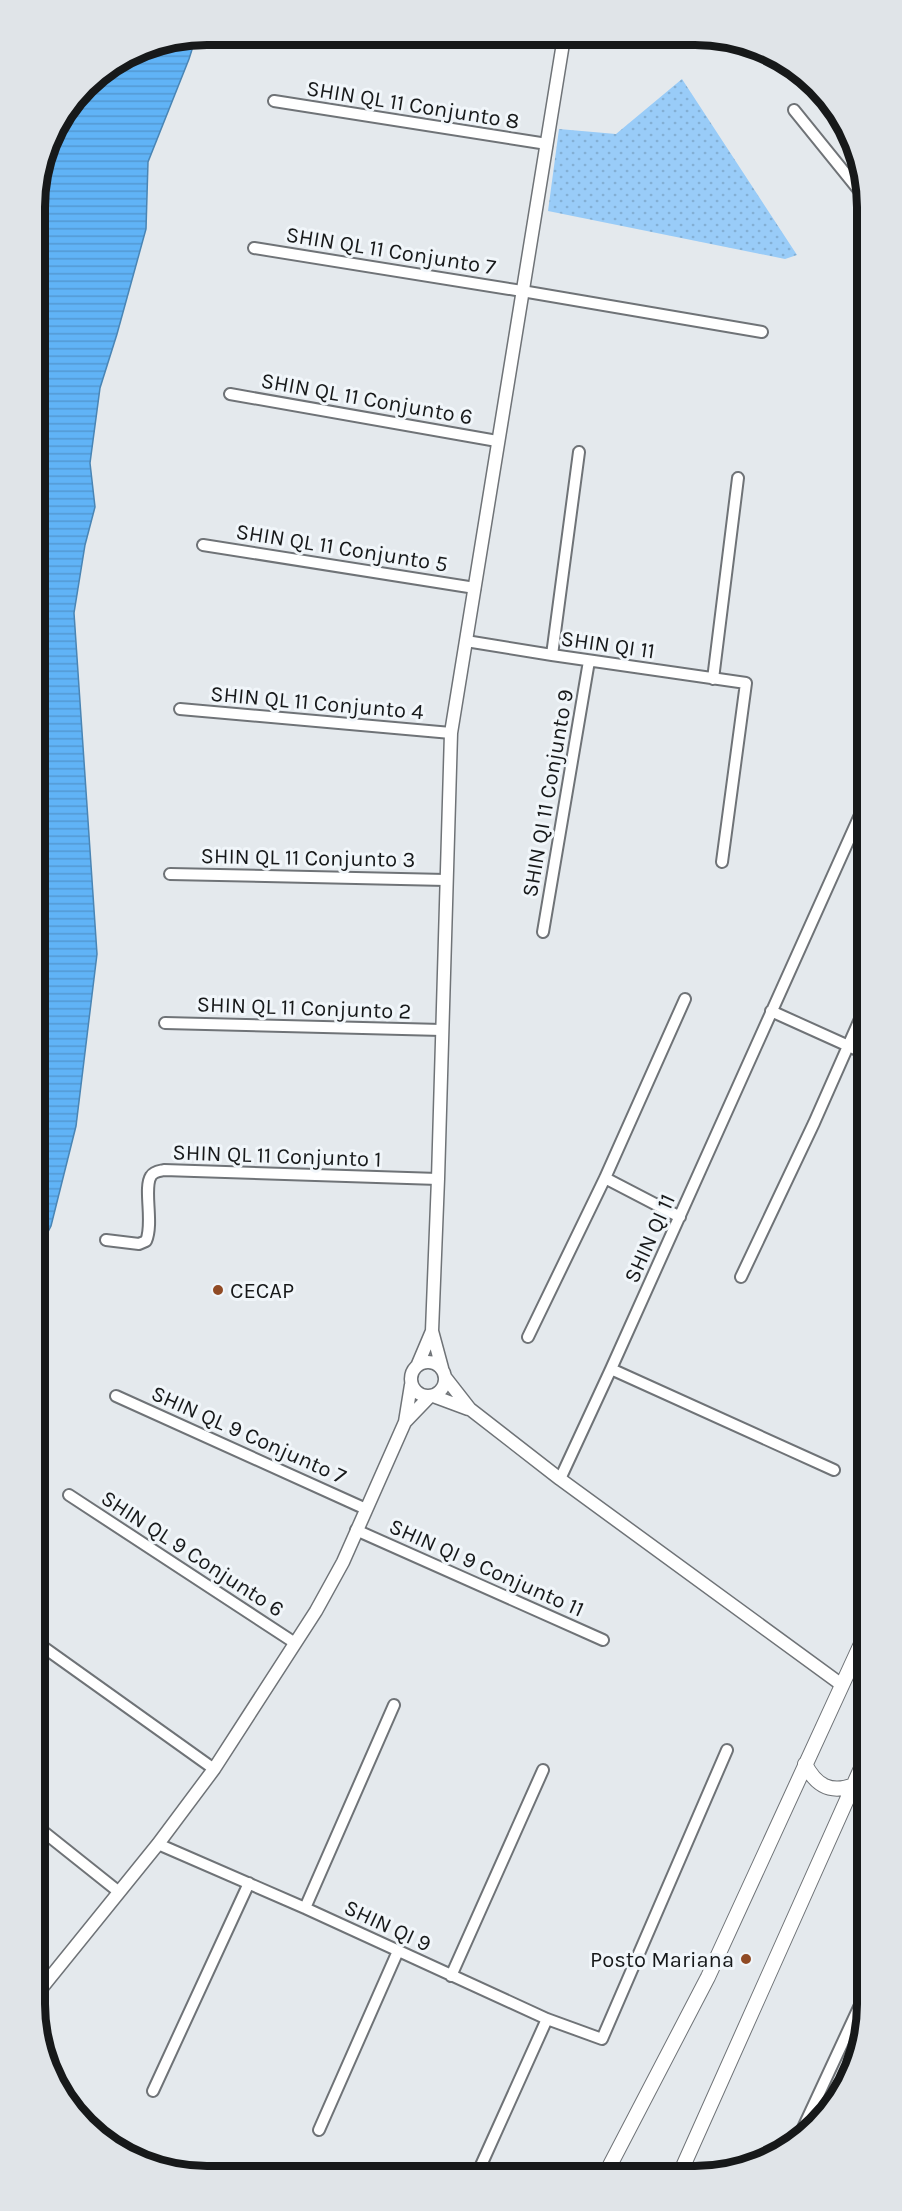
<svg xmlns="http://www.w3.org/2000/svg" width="902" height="2211" font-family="Karla,sans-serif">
<defs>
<pattern id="grass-dots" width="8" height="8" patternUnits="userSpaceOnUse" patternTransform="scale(1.5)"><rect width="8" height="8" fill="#99ccf8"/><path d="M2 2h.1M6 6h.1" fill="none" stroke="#83afd4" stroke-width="1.8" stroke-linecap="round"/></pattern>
<pattern id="water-rules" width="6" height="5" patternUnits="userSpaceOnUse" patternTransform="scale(1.5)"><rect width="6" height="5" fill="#60b3f6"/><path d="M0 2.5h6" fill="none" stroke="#5399d2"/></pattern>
</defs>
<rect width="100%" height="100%" fill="#e4e9ed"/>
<path fill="url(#grass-dots)" d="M 682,79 L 797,255 L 785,259 L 548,211 L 559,129 L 616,134 Z"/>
<path fill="#99ccf8" d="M 499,36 L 555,37 L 554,42 Z"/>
<path fill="url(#water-rules)" stroke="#4a85b4" stroke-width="1.5" d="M 196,37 L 189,59 L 148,162 L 146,229 L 117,334 L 100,388 L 90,463 L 95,507 L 85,545 L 74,613 L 97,954 L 76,1126 L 51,1226 L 38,1251 L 35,196 L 52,131 L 93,78 L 142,48 Z"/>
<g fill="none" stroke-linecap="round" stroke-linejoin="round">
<g stroke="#6f7377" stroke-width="14">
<path id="minor" d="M 274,101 L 547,144
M 794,110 L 862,194
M 254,248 L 522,291 L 762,332
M 230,394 L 497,441
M 203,545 L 475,588
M 466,641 L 552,655 L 746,683 L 722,862
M 552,655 L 579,452
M 713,679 L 738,478
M 180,709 L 451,733
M 170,874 L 446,880
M 543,932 L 589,661
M 771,1011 L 864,1053
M 165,1023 L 442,1030
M 605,1178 L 680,1217
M 106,1240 L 139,1244 L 146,1241 C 154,1223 143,1188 151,1176 C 154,1171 160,1171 164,1170 L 438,1179
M 741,1277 L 814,1123 L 864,1010
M 528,1337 L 605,1178 L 685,999
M 611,1369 L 834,1470
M 116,1396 L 366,1509
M 560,1479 L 611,1369 L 864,806
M 69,1495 L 295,1643
M 356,1530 L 603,1640
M 39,1644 L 214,1769
M 40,1829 L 119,1892
M 158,1844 L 305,1908 L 547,2019 L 602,2039 L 727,1750
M 305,1908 L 394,1705
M 451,1976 L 543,1770
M 153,2091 L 249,1883
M 319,2130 L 398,1951
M 796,2143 L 867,1990
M 478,2172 L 547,2019"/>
</g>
<g stroke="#6f7377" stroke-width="15">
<path id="tertiary" d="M411 1379a17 17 0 1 1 34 0a17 17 0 1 1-34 0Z
M 418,1364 L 432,1331
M 442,1368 L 432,1331 L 438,1179 L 451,733 L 564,37
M 445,1377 L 470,1409 L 560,1479 L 842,1685
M 433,1396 L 468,1409
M 405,1422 L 430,1396
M 40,1990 L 158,1844 L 214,1769 L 316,1611 L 343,1562 L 405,1422 L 411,1385"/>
</g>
<g stroke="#6f7377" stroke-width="16">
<path id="secondary" d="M 805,1764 C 816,1786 831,1794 854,1785
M 607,2171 L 708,1977 L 866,1633
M 681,2171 L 866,1757"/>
</g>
<use href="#minor" stroke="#fff" stroke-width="10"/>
<use href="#tertiary" stroke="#fff" stroke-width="12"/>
<use href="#secondary" stroke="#fff" stroke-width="14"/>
</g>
<g fill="#904a24" stroke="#f1f6fa" stroke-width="2">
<circle cx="218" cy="1290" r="6"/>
<circle cx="746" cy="1959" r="6"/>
</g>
<g text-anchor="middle" stroke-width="6" stroke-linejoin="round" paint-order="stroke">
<g font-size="22" fill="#17191a" stroke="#f1f6fa">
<text transform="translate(413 104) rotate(9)" y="8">SHIN QL 11 Conjunto 8</text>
<text transform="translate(391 250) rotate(9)" y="8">SHIN QL 11 Conjunto 7</text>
<text transform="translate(367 398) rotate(10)" y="8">SHIN QL 11 Conjunto 6</text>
<text transform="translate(342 547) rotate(9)" y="8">SHIN QL 11 Conjunto 5</text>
<text transform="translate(608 644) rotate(8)" y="8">SHIN QI 11</text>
<text transform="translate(317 702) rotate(5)" y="8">SHIN QL 11 Conjunto 4</text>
<text transform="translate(547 793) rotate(-80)" y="8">SHIN QI 11 Conjunto 9</text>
<text transform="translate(308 857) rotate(1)" y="8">SHIN QL 11 Conjunto 3</text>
<text transform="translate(304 1007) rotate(2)" y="8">SHIN QL 11 Conjunto 2</text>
<text transform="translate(277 1155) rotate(2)" y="8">SHIN QL 11 Conjunto 1</text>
<text transform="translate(649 1238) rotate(-66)" y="8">SHIN QI 11</text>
<text transform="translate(249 1434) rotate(24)" y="8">SHIN QL 9 Conjunto 7</text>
<text transform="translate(193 1553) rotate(33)" y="8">SHIN QL 9 Conjunto 6</text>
<text transform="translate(487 1567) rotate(24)" y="8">SHIN QI 9 Conjunto 11</text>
<text transform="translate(388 1925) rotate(25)" y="8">SHIN QI 9</text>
</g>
<g font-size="22" fill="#17191a" stroke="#f1f6fa" text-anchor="start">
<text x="230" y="1298">CECAP</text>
<text x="734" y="1967" text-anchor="end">Posto Mariana</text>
</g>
</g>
<path d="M0 0H902V2211H0ZM207 45H695A162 162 0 0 1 857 207V2004A162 162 0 0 1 695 2166H207A162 162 0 0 1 45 2004V207A162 162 0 0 1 207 45Z" fill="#e0e4e8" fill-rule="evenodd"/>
<path fill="none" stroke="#17191a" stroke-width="8" d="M207 45H695A162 162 0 0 1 857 207V2004A162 162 0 0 1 695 2166H207A162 162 0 0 1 45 2004V207A162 162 0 0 1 207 45Z"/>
</svg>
